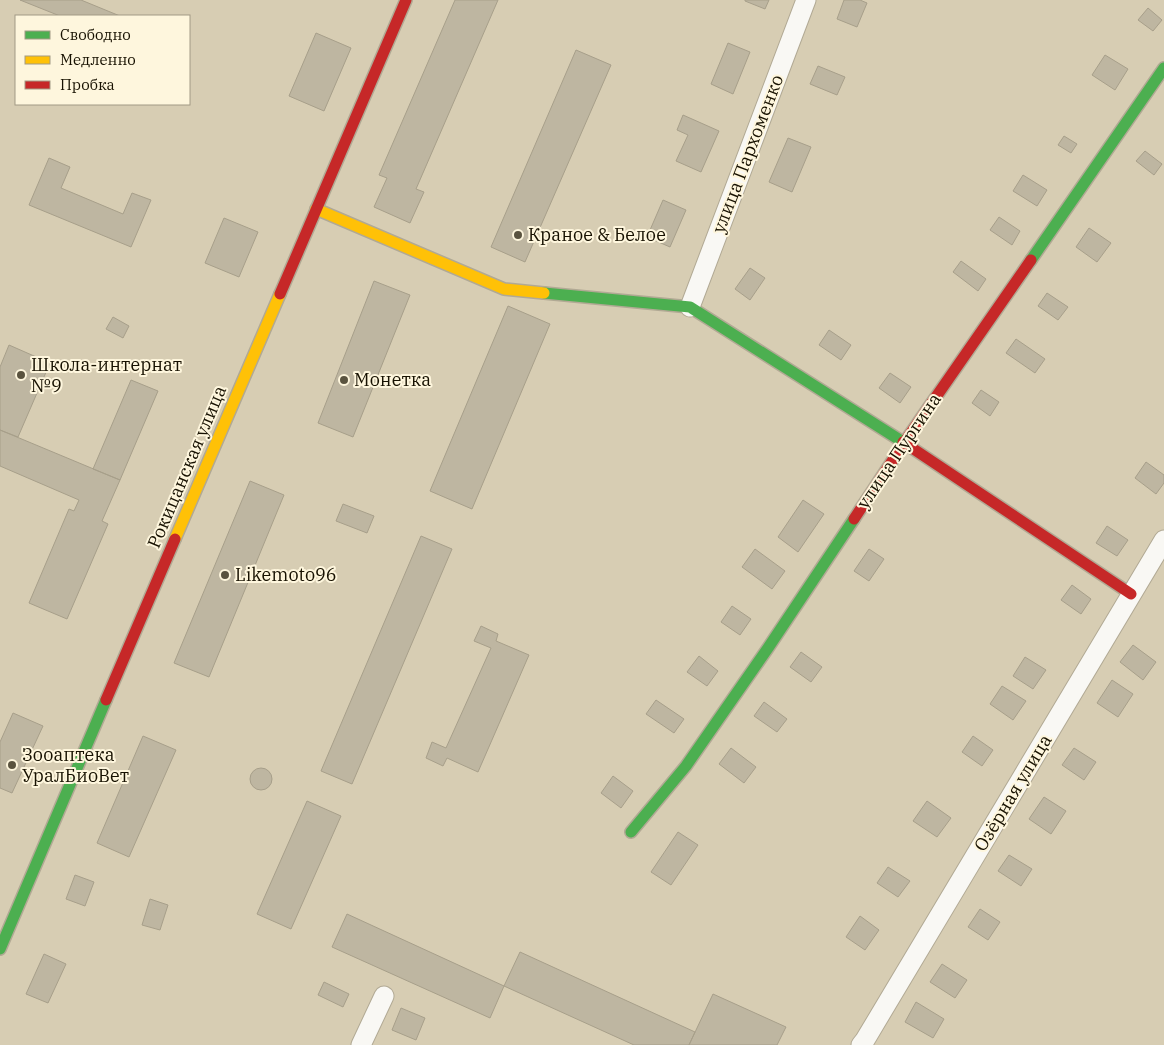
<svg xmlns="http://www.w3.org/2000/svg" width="1164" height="1045" font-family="'IBM Plex Serif',serif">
<rect width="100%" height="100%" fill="#d7cdb3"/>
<path fill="#beb6a1" stroke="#a79f8a" d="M 20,0 L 81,0 L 120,16 L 60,16 Z
M 455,0 L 498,0 L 416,189 L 424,192 L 410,223 L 374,207 L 387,178 L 379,175 Z
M 745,0 L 769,0 L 765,9 L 745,1 Z
M 844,0 L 860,0 L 867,3 L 857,27 L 837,19 Z
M 1148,8 L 1162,20 L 1153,31 L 1138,20 Z
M 316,33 L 351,48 L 324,111 L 289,96 Z
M 728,43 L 750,52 L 733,94 L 711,84 Z
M 576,50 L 611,65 L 525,262 L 491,247 Z
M 1105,55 L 1128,69 L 1115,90 L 1092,75 Z
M 818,66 L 845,77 L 837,95 L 810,84 Z
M 683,115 L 719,131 L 701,172 L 676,161 L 688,135 L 677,130 Z
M 1064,136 L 1077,144 L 1071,153 L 1058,145 Z
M 788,138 L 811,147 L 792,192 L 769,182 Z
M 1145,151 L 1162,164 L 1154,175 L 1136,161 Z
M 49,158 L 70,167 L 61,188 L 123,214 L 132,193 L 151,200 L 131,247 L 29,205 Z
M 1023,175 L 1047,190 L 1037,206 L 1013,191 Z
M 663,200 L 686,210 L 670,247 L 647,237 Z
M 999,217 L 1020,231 L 1012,245 L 990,230 Z
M 224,218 L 258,232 L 239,277 L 205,263 Z
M 1089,228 L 1111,243 L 1097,262 L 1076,247 Z
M 961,261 L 986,279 L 978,291 L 953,272 Z
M 750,268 L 765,278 L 750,300 L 735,289 Z
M 374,281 L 410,295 L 353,437 L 318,423 Z
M 1047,293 L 1068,307 L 1058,320 L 1038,306 Z
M 508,306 L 550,324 L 472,509 L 430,491 Z
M 113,317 L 129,326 L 123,338 L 106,329 Z
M 829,330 L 851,345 L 841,360 L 819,345 Z
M 1016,339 L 1045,359 L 1035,373 L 1006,353 Z
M 9,345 L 50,363 L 18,437 L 0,430 L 0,367 Z
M 890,373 L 911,387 L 900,403 L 879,388 Z
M 131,380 L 158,391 L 120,480 L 93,469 Z
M 981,390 L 999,402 L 990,416 L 972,403 Z
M 0,430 L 120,480 L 102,521 L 108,524 L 67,619 L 29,603 L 69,509 L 74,511 L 79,500 L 0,466 Z
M 1146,462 L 1164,475 L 1164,483 L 1156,494 L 1135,478 Z
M 250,481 L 284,495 L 209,677 L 174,663 Z
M 803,500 L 824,514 L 798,552 L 778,537 Z
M 343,504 L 374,516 L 367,533 L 336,521 Z
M 1107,526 L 1128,540 L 1117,556 L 1096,543 Z
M 421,536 L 452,549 L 352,784 L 321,771 Z
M 755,549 L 785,571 L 772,589 L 742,567 Z
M 869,549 L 884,559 L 869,581 L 854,571 Z
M 1072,585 L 1091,599 L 1081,614 L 1061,600 Z
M 732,606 L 751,619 L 740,635 L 721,622 Z
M 481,626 L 498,634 L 496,641 L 529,655 L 478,772 L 447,758 L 443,766 L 426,758 L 432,742 L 446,748 L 491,648 L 474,641 Z
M 1133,645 L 1156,662 L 1143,680 L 1120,662 Z
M 801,652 L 822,667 L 811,682 L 790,667 Z
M 699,656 L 718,671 L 707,686 L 687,672 Z
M 1025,657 L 1046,670 L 1033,689 L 1013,676 Z
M 1112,680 L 1133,694 L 1118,717 L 1097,703 Z
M 1002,686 L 1026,701 L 1013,720 L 990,704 Z
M 656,700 L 684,719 L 674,733 L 646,714 Z
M 764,702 L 787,719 L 777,732 L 754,716 Z
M 13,713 L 43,726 L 12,793 L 0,788 L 0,742 Z
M 143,736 L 176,750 L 129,857 L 97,843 Z
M 973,736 L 993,750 L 982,766 L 962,752 Z
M 731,748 L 756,767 L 744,783 L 719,764 Z
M 1074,748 L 1096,762 L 1084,780 L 1062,765 Z
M250 779a11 11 0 1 1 22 0a11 11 0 1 1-22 0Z
M 613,776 L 633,791 L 621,808 L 601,793 Z
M 1044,797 L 1066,811 L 1051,834 L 1029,819 Z
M 307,801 L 341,816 L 291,929 L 257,914 Z
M 927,801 L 951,818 L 937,837 L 913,821 Z
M 678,832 L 698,845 L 671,885 L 651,872 Z
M 1009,855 L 1032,869 L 1021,886 L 998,871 Z
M 888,867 L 910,881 L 898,897 L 877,883 Z
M 75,875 L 94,882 L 85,906 L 66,899 Z
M 150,899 L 168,905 L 160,930 L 142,925 Z
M 980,909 L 1000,922 L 988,940 L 968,927 Z
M 347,914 L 504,986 L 490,1018 L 332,947 Z
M 860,916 L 879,930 L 865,950 L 846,937 Z
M 520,952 L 695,1032 L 689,1045 L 634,1045 L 504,986 Z
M 44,954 L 66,964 L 48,1003 L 26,994 Z
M 942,964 L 967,980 L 955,998 L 930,982 Z
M 324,982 L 349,994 L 343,1007 L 318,995 Z
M 713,994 L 786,1027 L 777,1045 L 689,1045 Z
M 916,1002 L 944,1019 L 933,1038 L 905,1022 Z
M 401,1008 L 425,1018 L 416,1040 L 392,1030 Z"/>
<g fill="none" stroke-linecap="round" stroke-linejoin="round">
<g stroke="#b1a994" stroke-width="21">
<path id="street" d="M 690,307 L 806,0
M 361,1045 L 384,996
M 861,1045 L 865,1040 L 1164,540"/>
</g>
<g stroke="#b1a994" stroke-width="14">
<path id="fast" d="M 1031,260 L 1164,68
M 544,293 L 690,307 L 903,442
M 631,832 L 686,766 L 768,648 L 854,519
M 0,949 L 106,700"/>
</g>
<g stroke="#b1a994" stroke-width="14">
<path id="slow" d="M 316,209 L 504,289 L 544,293
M 175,539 L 280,294"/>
</g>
<g stroke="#b1a994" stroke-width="14">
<path id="jam" d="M 280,294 L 406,0
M 903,442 L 1131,594
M 854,519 L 904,443 L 1031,260
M 106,700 L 175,539"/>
</g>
<use href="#street" stroke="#f9f8f4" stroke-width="19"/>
<use href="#fast" stroke="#4caf50" stroke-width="11"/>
<use href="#slow" stroke="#ffc107" stroke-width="11"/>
<use href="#jam" stroke="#c62828" stroke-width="11"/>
</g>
<g fill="#5a533f" stroke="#fef6dd" stroke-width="2">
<circle cx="518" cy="235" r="5"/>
<circle cx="21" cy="375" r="5"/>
<circle cx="344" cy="380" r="5"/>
<circle cx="225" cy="575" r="5"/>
<circle cx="12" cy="765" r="5"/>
</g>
<g text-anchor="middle" stroke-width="4" stroke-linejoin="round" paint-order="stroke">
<g font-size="18" fill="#171101" stroke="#fef6dd">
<text transform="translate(748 154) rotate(-69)" y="6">улица Пархоменко</text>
<text transform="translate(899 451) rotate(-56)" y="6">улица Пургина</text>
<text transform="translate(187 467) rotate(-67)" y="6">Рокицанская улица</text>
<text transform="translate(1013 793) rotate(-59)" y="6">Озёрная улица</text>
</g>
<g font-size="18" fill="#171101" stroke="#fef6dd" text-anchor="start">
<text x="528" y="241">Краное &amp; Белое</text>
<text x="31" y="371">Школа-интернат<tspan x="31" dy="21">№9</tspan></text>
<text x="354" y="386">Монетка</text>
<text x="235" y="581">Likemoto96</text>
<text x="22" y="761">Зооаптека<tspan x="22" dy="21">УралБиоВет</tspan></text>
</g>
</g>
<rect x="15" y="15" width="175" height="90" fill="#fef6dd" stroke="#a29a85"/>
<rect x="25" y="31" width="25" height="8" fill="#4caf50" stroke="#a29a85"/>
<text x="60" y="40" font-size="15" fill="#171101">Свободно</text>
<rect x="25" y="56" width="25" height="8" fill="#ffc107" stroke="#a29a85"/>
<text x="60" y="65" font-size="15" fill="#171101">Медленно</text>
<rect x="25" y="81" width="25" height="8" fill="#c62828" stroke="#a29a85"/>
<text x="60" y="90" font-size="15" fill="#171101">Пробка</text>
</svg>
